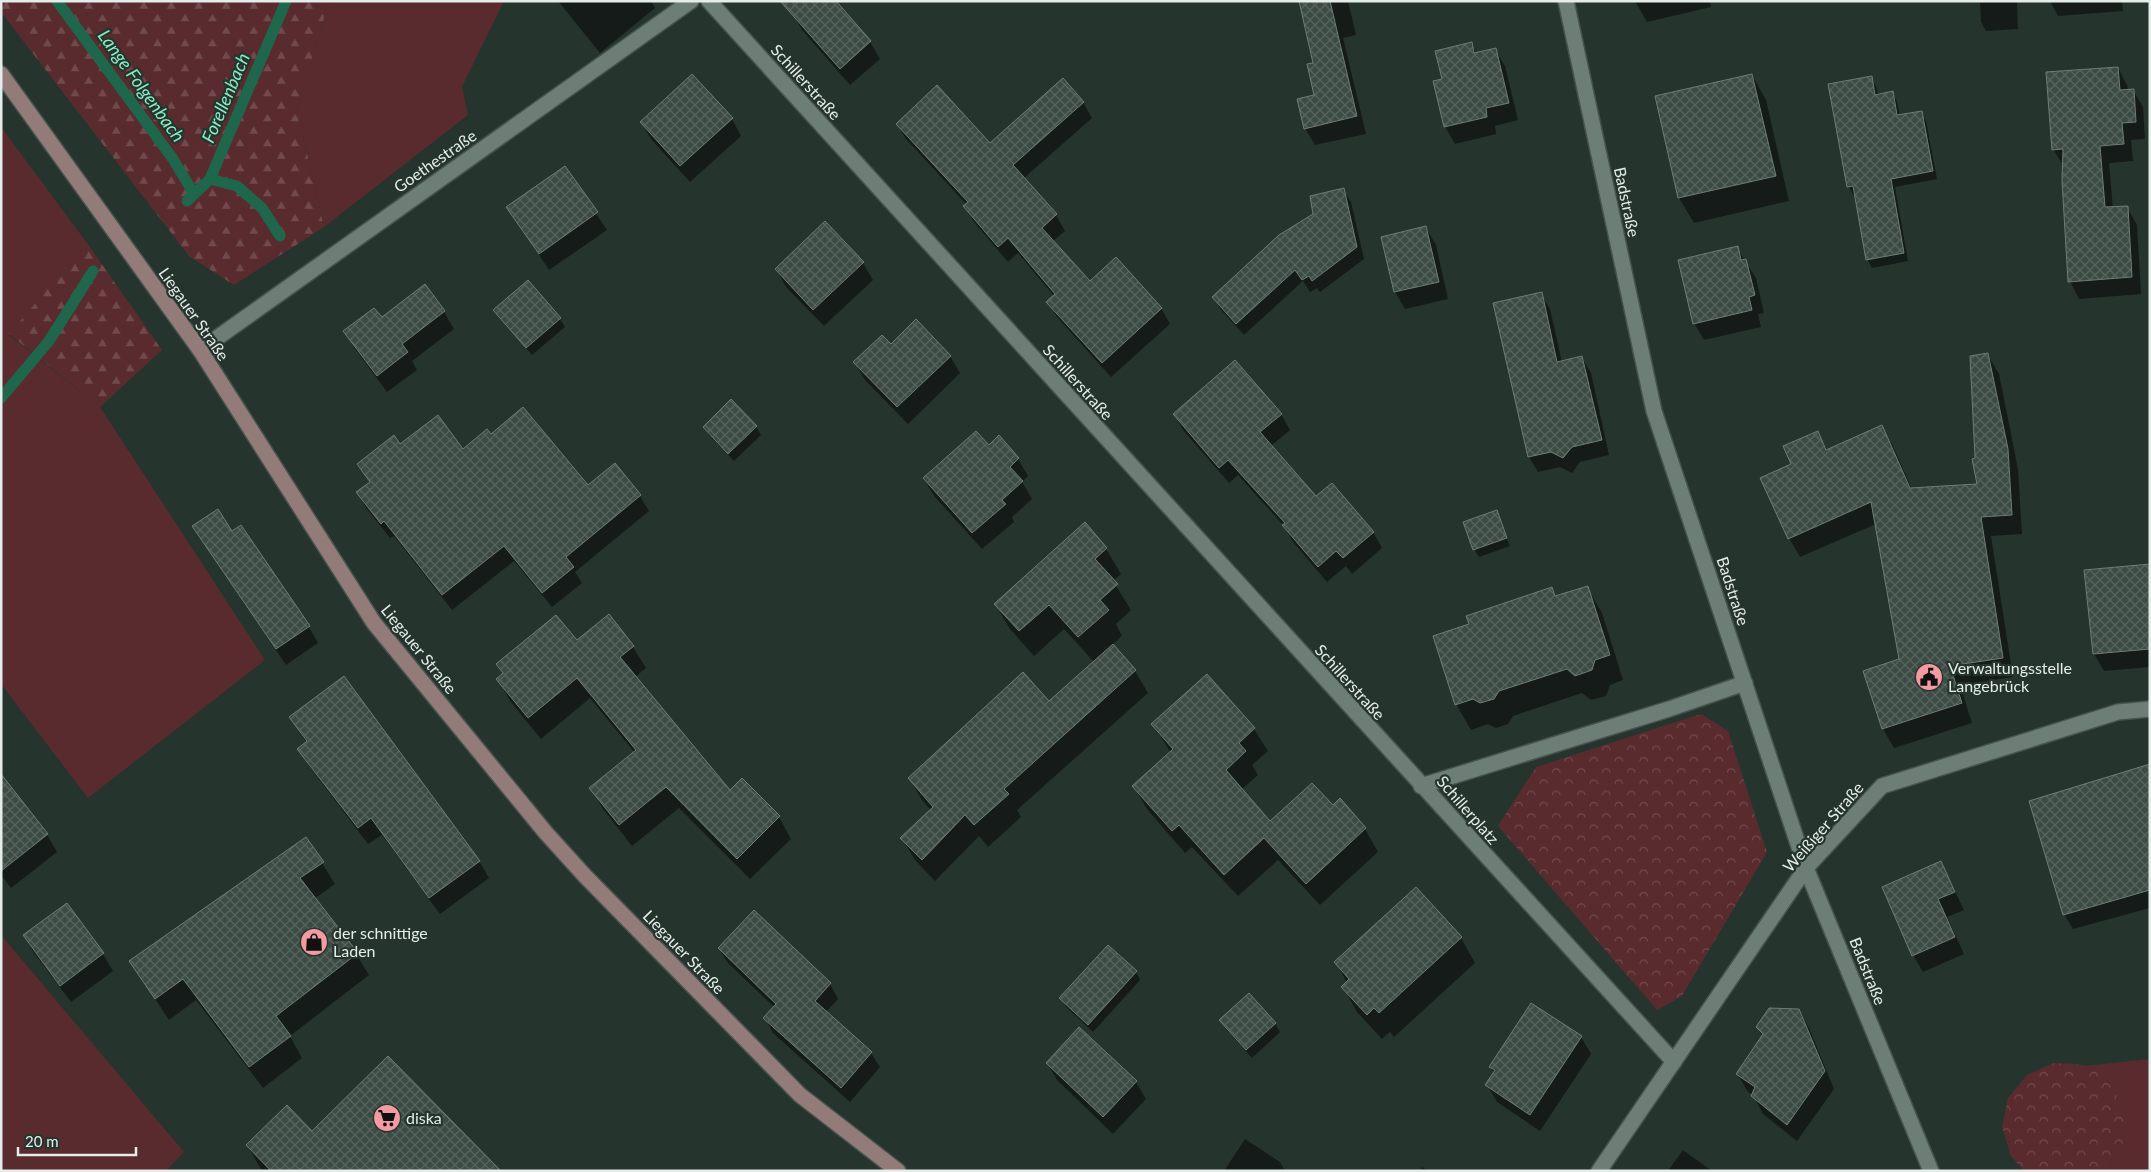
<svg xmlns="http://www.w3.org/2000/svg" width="2151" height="1172" font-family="Lato,sans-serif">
<defs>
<pattern id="forest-firs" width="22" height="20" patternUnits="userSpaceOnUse" patternTransform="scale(1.25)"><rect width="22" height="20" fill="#592b2f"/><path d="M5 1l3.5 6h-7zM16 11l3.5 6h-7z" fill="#714a4d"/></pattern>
<pattern id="park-crowns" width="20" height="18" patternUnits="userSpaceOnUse" patternTransform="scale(1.25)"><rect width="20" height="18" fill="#592b2f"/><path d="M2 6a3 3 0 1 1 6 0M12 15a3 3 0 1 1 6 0" fill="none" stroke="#714a4d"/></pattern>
<pattern id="building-cross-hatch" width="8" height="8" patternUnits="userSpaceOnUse" patternTransform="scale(1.25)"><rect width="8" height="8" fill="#3c4b44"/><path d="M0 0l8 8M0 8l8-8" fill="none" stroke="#58655f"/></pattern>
</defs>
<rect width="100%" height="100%" fill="#26342e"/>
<path fill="#592b2f" d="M 329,1 L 504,1 L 462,87 L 468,115 L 324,227 L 297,109 Z
M 1,127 L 87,243 L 9,335 L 100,407 L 265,660 L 88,798 L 1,684 Z
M 1,935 L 184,1152 L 166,1171 L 1,1171 Z
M 2150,1059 L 2150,1171 L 2105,1171 L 2113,1164 L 2109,1082 L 2084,1066 Z"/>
<path fill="url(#forest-firs)" d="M 1,1 L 329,1 L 297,109 L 324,227 L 234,285 L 189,256 L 1,12 Z
M 87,243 L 162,350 L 100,407 L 9,334 Z"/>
<path fill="url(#park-crowns)" d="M 1701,714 L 1728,731 L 1767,852 L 1682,996 L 1657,1010 L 1498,826 L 1536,767 Z
M 2054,1063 C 2064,1064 2077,1063 2085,1066 C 2126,1083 2142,1142 2105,1171 L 2024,1171 L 2011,1156 L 2002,1127 L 2008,1098 L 2027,1075 Z"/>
<path fill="#0007" d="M 558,1 L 651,1 L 655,8 L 600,53 Z
M 1301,1 L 1348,1 L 1356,35 L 1343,38 L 1366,134 L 1315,145 L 1305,128 L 1316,96 L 1315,64 Z
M 1635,1 L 1710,1 L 1711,7 L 1647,22 Z
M 1980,1 L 2017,1 L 2018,29 L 1986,31 L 1981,22 Z
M 2050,1 L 2122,1 L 2123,11 L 2058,16 Z
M 792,13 L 870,42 L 880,59 L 850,85 L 802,30 Z
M 1471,44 L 1477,54 L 1495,49 L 1505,66 L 1518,120 L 1495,126 L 1496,134 L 1455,144 L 1445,127 L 1435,82 L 1444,80 Z
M 2118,68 L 2127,85 L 2128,90 L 2133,90 L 2143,107 L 2145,139 L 2131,140 L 2133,161 L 2109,163 L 2113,208 L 2127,207 L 2137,225 L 2141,294 L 2079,299 L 2070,281 L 2064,167 L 2053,149 Z
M 1752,75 L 1766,100 L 1789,201 L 1694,223 L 1679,198 Z
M 1871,78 L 1876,86 L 1878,95 L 1892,93 L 1897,101 L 1900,116 L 1921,112 L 1926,121 L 1937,179 L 1895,187 L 1908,261 L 1872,268 L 1867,259 L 1855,194 L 1853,195 L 1849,186 Z
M 1083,102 L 1092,118 L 1023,179 L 1056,215 L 1065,231 L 1052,242 L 1089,283 L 1161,308 L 1170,324 L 1111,377 L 1057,317 L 1048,302 L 1054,296 L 1018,253 L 1008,262 L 974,222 L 965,207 L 967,205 L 906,139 L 897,124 L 990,145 Z
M 732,119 L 741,136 L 690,182 L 651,139 L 641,122 Z
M 565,167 L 607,230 L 549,270 L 508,208 Z
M 1343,190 L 1351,202 L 1364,259 L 1320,292 L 1317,288 L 1310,292 L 1303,281 L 1244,335 L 1221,310 L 1214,297 Z
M 1426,228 L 1436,245 L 1448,299 L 1405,309 L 1395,292 Z
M 1737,248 L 1756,278 L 1764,313 L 1758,314 L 1761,327 L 1704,340 L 1694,323 Z
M 863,263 L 873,280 L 824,326 L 786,287 L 776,269 Z
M 424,286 L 444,312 L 454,329 L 412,361 L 417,370 L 387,392 L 355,349 L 345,331 L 381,319 Z
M 1541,294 L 1550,309 L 1562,362 L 1582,358 L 1591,373 L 1609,455 L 1580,462 L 1572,473 L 1560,467 L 1538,472 L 1529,457 Z
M 495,310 L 560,319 L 565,327 L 532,355 L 500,318 Z
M 1988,355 L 1999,374 L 2018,469 L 2022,534 L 1991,536 L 2013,677 L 1960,685 L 1972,723 L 1894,748 L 1883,729 L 1901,660 L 1876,524 L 1800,557 L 1789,538 L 1792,465 L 1817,433 L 1828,451 L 1881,426 L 1893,446 L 1912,489 L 1979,485 L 1977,460 Z
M 950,356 L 960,373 L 908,424 L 865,380 L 855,363 Z
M 731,401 L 756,427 L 761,435 L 734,461 L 709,435 L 704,427 Z
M 1174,414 L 1281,414 L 1290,430 L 1271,446 L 1316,498 L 1373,532 L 1382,548 L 1352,574 L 1346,566 L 1327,582 L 1293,542 L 1284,526 L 1238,475 L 1229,483 L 1183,430 Z
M 491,436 L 588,487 L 640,496 L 649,511 L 575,572 L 582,583 L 552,607 L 514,561 L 452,610 L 394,536 L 390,538 L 366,508 L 358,493 L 370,483 L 358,464 L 400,446 L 463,450 Z
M 999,437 L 1018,459 L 1028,476 L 1022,482 L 1032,499 L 1012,517 L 1014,522 L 982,549 L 934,496 L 924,479 L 988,446 Z
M 1496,512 L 1510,546 L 1479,557 L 1474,549 Z
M 1084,524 L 1106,549 L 1121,574 L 1113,581 L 1131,610 L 1116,624 L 1122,636 L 1112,645 L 1135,671 L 1148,693 L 1017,810 L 1021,817 L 988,847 L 979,836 L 935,881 L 915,860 L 902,838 L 931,810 L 922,800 L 909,778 L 1049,703 L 1094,662 L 1064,629 L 1034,656 L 1010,629 L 995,604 Z
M 193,526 L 232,533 L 309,627 L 318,643 L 286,665 Z
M 2150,565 L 2150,667 L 2104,671 L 2094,654 L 2086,572 Z
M 1587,587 L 1602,613 L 1623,680 L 1610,685 L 1606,696 L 1591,700 L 1582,693 L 1513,716 L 1508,724 L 1496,728 L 1488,724 L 1471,730 L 1456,704 L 1551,588 L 1556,597 Z
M 577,642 L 633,647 L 646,668 L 635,677 L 730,792 L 742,780 L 779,817 L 791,839 L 750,879 L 679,808 L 632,846 L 603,809 L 590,788 L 635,753 L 590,698 L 541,739 L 510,701 L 498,679 L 503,674 L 498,665 Z
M 1207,675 L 1254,729 L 1268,751 L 1252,765 L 1258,775 L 1241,790 L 1270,823 L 1333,807 L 1340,800 L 1365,829 L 1378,852 L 1320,905 L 1278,860 L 1238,896 L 1192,847 L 1185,853 L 1147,809 L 1134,787 L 1171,753 L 1153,725 Z
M 290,718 L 479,861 L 489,878 L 440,914 L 382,835 L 368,844 L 309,766 L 299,749 L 307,743 Z
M 2150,776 L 2150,908 L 2073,929 L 2064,914 Z
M 7,784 L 47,835 L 57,852 L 11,888 L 1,875 L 1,789 Z
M 1941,862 L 1964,910 L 1947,917 L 1964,954 L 1923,972 L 1913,955 Z
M 322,863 L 335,884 L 314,899 L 356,954 L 369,975 L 290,1036 L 302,1058 L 263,1088 L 196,1000 L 169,1020 L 131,962 Z
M 66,905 L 103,954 L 113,971 L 71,1002 L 34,953 L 24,936 Z
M 1461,938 L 1475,963 L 1394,1037 L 1390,1032 L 1382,1039 L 1357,1012 L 1343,987 L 1347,983 L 1336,962 Z
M 719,949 L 830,984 L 838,999 L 826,1012 L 871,1053 L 880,1067 L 850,1102 L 773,1033 L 765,1018 L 774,1007 L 728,963 Z
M 1136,972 L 1140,980 L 1093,1032 L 1066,1007 L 1061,998 Z
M 1799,1010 L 1809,1028 L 1834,1089 L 1797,1141 L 1763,1114 L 1753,1095 L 1748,1092 L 1738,1075 L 1763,1037 L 1757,1027 Z
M 1221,1021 L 1275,1024 L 1280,1032 L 1252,1058 L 1226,1029 Z
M 1079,1028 L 1136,1082 L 1146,1099 L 1113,1134 L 1057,1080 L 1047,1063 Z
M 1581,1037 L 1591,1054 L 1540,1131 L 1497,1102 L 1487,1085 L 1494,1073 L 1490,1067 Z
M 312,1132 L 499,1171 L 262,1171 L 247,1145 Z
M 1245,1139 L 1280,1162 L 1285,1171 L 1224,1171 Z
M 1683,1150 L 1712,1171 L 1668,1171 Z
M 1422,1167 L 1428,1171 L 1420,1171 Z"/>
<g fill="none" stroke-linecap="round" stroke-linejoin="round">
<path stroke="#1e674d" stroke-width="11" d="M 57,1 L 173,159 L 194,194
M 210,179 L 237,186 L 262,208 L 280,236
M 187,201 L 210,179 L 286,1
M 1,398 L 49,341 L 93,271"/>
</g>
<path fill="url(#building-cross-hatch)" stroke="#6d7e76" d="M 780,1 L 836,1 L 871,41 L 840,69 Z
M 1299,1 L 1330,1 L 1357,116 L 1304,129 L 1297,99 L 1314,95 L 1307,64 L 1313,63 Z
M 1472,42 L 1474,53 L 1496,48 L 1509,103 L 1486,108 L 1487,117 L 1444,127 L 1433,81 L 1442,79 L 1435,51 Z
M 2118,67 L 2120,90 L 2134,89 L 2136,122 L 2122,123 L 2124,144 L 2100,146 L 2105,207 L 2128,206 L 2132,277 L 2068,282 L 2062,180 L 2063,149 L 2052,150 L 2046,72 Z
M 692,74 L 733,118 L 680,166 L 640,122 Z
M 1752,74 L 1776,176 L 1678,198 L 1655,96 Z
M 1872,76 L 1875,95 L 1893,91 L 1897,115 L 1922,111 L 1933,171 L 1891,179 L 1904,253 L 1866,260 L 1853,186 L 1847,187 L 1828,84 Z
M 1063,78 L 1084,102 L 1013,165 L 1057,214 L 1042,228 L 1090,281 L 1116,257 L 1162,308 L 1102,363 L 1046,302 L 1055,294 L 1008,238 L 998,247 L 963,206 L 968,202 L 896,124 L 937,85 L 990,143 Z
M 565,166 L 598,212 L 539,254 L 506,207 Z
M 1344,188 L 1357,247 L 1312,281 L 1309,276 L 1302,280 L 1295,270 L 1236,324 L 1212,297 L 1279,235 L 1313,214 L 1310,196 Z
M 825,221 L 864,262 L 813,310 L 775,269 Z
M 1426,226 L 1439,282 L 1394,292 L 1381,237 Z
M 1738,246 L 1741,260 L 1746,259 L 1755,295 L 1749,297 L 1752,310 L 1693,324 L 1678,260 Z
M 528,280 L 561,318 L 526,348 L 493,310 Z
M 425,284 L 445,311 L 402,344 L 408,352 L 377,376 L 343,331 L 374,308 L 382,317 Z
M 1542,292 L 1557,362 L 1582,356 L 1602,440 L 1572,447 L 1563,458 L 1551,452 L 1528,457 L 1493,303 Z
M 916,319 L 951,356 L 897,407 L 853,362 L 882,335 L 891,344 Z
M 1988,353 L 2008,449 L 2012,515 L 1981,517 L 2003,658 L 1950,666 L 1962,703 L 1882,729 L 1863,671 L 1899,659 L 1871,502 L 1788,539 L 1760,478 L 1791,464 L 1783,446 L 1818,431 L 1826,450 L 1882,425 L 1910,488 L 1977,484 L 1972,459 L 1975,458 L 1970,356 Z
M 1235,360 L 1282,414 L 1260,432 L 1316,496 L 1332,483 L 1374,532 L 1343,558 L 1336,551 L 1318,567 L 1282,525 L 1285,523 L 1228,460 L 1219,468 L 1173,414 Z
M 731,399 L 757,426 L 728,454 L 703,427 Z
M 523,407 L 588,485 L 615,463 L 641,495 L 566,557 L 574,567 L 542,593 L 504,546 L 442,595 L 384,521 L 381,524 L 356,492 L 370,482 L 357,464 L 394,435 L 400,444 L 438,415 L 463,449 L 487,429 L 491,434 Z
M 976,431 L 989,445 L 999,435 L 1019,458 L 1010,467 L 1023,481 L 1002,500 L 1006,504 L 972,533 L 923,478 Z
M 218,509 L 232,531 L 241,525 L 310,626 L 276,649 L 192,526 Z
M 1497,510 L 1507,538 L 1473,550 L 1463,522 Z
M 1085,522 L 1107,548 L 1095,559 L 1118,584 L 1100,600 L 1109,610 L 1078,637 L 1049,605 L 1019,631 L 994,604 Z
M 2150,564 L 2150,649 L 2093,654 L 2084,570 Z
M 1588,586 L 1610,655 L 1595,660 L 1592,670 L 1575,676 L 1567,669 L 1499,691 L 1494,699 L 1480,703 L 1473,699 L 1455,705 L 1433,636 L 1469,624 L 1466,616 L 1552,587 L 1555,596 Z
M 609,614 L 634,646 L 620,657 L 730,790 L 742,778 L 780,816 L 737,859 L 666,787 L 619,825 L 589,788 L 636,750 L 577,678 L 528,718 L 496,679 L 503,673 L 496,664 L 556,615 L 577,640 Z
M 1113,644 L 1136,670 L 1004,789 L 1009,794 L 974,825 L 965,815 L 922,860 L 900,838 L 933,807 L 908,778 L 1023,672 L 1049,701 Z
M 1207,674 L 1255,728 L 1239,743 L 1246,751 L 1226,770 L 1270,821 L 1312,783 L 1333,805 L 1340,798 L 1366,828 L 1306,884 L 1264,838 L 1224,875 L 1179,825 L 1172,831 L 1132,786 L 1173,749 L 1151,724 Z
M 344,676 L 480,861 L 429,898 L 371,818 L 358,828 L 297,749 L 307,741 L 289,717 Z
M 2150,764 L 2150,890 L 2063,915 L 2029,801 Z
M 1,774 L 48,834 L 1,871 Z
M 306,837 L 324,862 L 300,878 L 358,953 L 276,1016 L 291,1036 L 249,1067 L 183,979 L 155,999 L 129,961 Z
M 1941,861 L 1955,892 L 1938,899 L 1955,937 L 1912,956 L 1882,887 Z
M 1416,887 L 1462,937 L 1379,1013 L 1374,1008 L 1367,1015 L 1341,987 L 1349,979 L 1334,962 Z
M 67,903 L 104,953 L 60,986 L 23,935 Z
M 754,910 L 831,983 L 815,1001 L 872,1052 L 841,1088 L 763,1018 L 776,1004 L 718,948 Z
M 1108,945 L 1137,971 L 1088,1025 L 1059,998 Z
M 1249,993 L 1276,1023 L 1246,1050 L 1219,1020 Z
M 1531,1003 L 1582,1036 L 1530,1115 L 1485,1085 L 1495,1070 L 1489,1067 Z
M 1769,1008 L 1799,1009 L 1825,1071 L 1787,1125 L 1751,1096 L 1755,1087 L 1736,1074 L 1763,1034 L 1756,1027 Z
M 1079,1027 L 1137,1081 L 1103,1117 L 1046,1063 Z
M 388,1056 L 501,1171 L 271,1171 L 246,1145 L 287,1105 L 312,1131 Z"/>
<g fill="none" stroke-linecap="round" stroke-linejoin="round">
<g stroke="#46524d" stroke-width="18">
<path id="street" d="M 709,1 L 1674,1062
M 1566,1 L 1654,411 L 1806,868 L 1931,1171
M 200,350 L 691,1
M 1421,786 L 1669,709 L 1745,683
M 1599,1171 L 1806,868 L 1882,786 L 2118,712 L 2150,709"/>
</g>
<g stroke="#46524d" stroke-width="18">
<path id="secondary" d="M 1,74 L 200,350 L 374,623 L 546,833 L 585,876 L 800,1095 L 898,1171"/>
</g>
<use href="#street" stroke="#6d7e76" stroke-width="15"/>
<use href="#secondary" stroke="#937b7a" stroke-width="15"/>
</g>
<defs>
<g id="civic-disc" transform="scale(1.4375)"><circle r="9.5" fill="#f49aa1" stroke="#26342e"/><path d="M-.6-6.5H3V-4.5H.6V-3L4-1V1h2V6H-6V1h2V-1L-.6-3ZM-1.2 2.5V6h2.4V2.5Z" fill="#111"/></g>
<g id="shop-disc" transform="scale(1.4375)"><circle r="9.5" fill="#f49aa1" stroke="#26342e"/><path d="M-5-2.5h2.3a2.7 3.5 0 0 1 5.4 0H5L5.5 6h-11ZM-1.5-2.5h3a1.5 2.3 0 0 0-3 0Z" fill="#111"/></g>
<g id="supermarket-disc" transform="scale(1.4375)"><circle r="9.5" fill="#f49aa1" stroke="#26342e"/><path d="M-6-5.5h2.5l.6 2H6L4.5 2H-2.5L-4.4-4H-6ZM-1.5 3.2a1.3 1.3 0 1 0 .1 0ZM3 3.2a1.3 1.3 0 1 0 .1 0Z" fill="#111"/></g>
</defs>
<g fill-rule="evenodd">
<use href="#civic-disc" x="1929" y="677"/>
<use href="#shop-disc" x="314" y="942"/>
<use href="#supermarket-disc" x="387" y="1118"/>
</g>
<g text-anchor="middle" stroke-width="4.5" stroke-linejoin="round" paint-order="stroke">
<g font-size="16" fill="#e4ede9" stroke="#26342e">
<text transform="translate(806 82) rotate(48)" y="6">Schillerstraße</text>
<text transform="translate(435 161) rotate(-35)" y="6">Goethestraße</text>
<text transform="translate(1627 202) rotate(78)" y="6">Badstraße</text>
<text transform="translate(194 314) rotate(55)" y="6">Liegauer Straße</text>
<text transform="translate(1078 382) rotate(48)" y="6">Schillerstraße</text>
<text transform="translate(1733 591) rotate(72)" y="6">Badstraße</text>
<text transform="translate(419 649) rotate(51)" y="6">Liegauer Straße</text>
<text transform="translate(1350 682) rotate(48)" y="6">Schillerstraße</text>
<text transform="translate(1468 810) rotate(49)" y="6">Schillerplatz</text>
<text transform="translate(1823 827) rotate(-49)" y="6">Weißiger Straße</text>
<text transform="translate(684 952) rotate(46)" y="6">Liegauer Straße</text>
<text transform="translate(1868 971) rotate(68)" y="6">Badstraße</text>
</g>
<g font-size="16" fill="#e4ede9" stroke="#26342e" text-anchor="start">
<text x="1948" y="674">Verwaltungsstelle<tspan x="1948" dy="18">Langebrück</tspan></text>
<text x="333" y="939">der schnittige<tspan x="333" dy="18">Laden</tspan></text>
<text x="406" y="1124">diska</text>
</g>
<g font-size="18" font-style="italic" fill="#88edc4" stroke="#26342e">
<text transform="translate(141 86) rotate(54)" y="6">Lange Folgenbach</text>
<text transform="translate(226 98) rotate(-67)" y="6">Forellenbach</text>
</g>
</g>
<rect width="2151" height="1172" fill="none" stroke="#e4ede9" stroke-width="5"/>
<path d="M18 1147v8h118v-8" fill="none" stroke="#e4ede9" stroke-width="2.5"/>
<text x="25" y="1147" font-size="15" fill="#e4ede9" stroke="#26342e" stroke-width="4" paint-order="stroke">20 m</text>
</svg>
